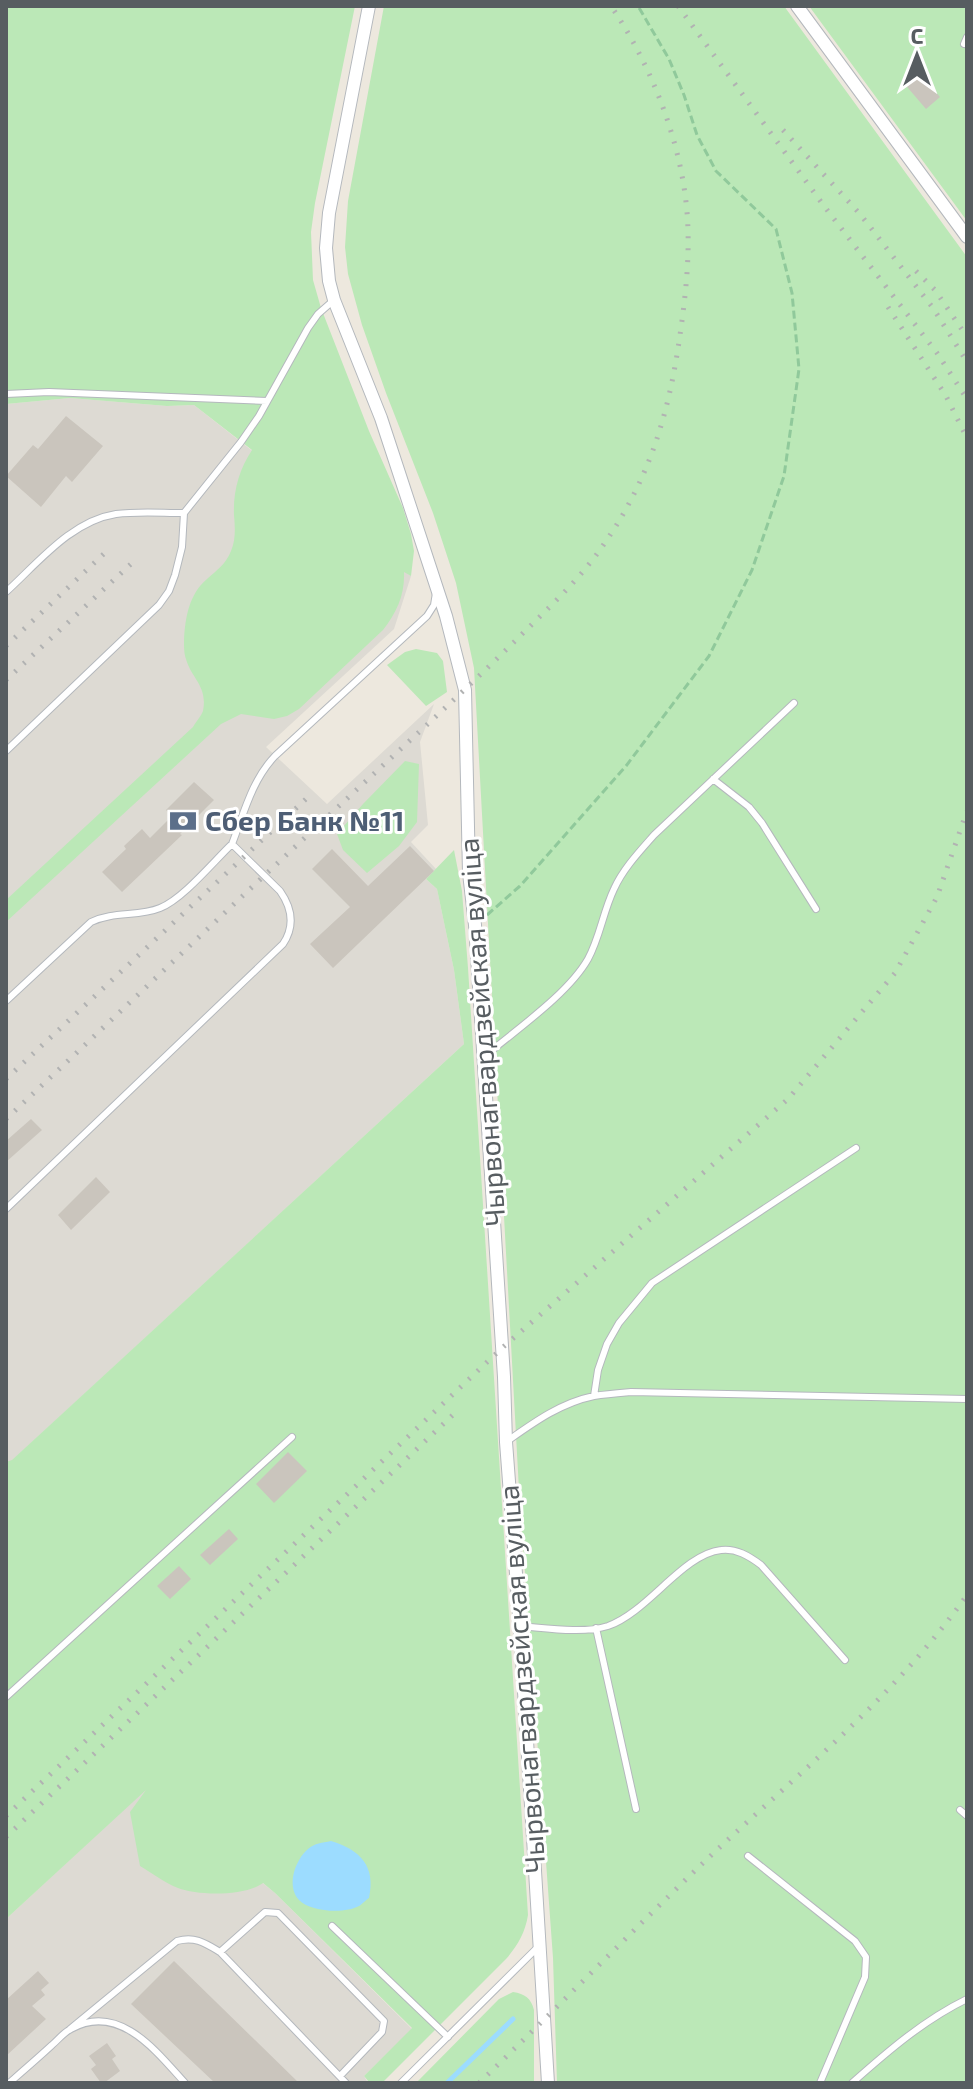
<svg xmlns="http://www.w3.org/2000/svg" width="973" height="2089" font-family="'Exo 2',sans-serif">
<rect width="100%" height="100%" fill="#ede8de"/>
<path fill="#dddad3" d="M 70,398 L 167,406 L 194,405 L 411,576 L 394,629 L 266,747 L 327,804 L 434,704 L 420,742 L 428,825 L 411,842 L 436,869 L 426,879 L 437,889 L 454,970 L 464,1044 L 6,1466 L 6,404 Z
M 146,1789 L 275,1893 L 412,2029 L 364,2076 L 368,2083 L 6,2083 L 6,1919 Z"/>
<path fill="#bbe8b7" d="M 6,6 L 355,6 L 315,203 L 311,232 L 313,280 L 321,308 L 369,431 L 403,508 L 411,534 L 414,551 L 411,576 L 404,572 C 405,594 397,612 383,630 L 299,709 L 287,716 L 274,719 L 241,714 L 221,724 L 6,922 L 6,900 L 193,727 C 196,722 201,716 203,711 C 208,686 191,678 186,659 C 184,654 184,646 184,641 C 185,618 189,594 207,579 C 217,570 226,564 231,551 C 236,539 235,527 234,515 C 233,491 239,470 252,450 L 194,405 L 167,406 L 70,398 L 6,404 Z
M 384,6 L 784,6 L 967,257 L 967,2083 L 557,2083 L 553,1958 L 519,1490 L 474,668 L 456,583 L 433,513 L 386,393 L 362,325 L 348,274 L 345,247 L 348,201 Z
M 809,6 L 967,6 L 967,221 Z
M 416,649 L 437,653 L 443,661 L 447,692 L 426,706 L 387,665 L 405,652 Z
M 405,761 L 419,764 L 417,822 L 399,846 L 367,873 L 343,850 L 337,834 L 363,804 Z
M 454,850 L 462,891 L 468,968 L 528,1915 C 525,1933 518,1945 506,1959 L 382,2083 L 369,2082 L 364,2076 L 412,2028 L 275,1893 L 263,1883 C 246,1896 198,1896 178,1888 C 165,1883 152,1873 140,1866 L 130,1812 L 146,1790 L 6,1919 L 6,1462 L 12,1460 L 464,1044 L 454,970 L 437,889 L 426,879 Z
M 513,1992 C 525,1994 531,1998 534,2010 L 534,2083 L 416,2083 L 499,1999 Z"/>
<path fill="#9cdcff" d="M 331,1841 C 361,1850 376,1867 369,1898 C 367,1899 361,1905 359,1906 C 345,1914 310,1912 299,1900 C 286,1886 295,1860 308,1849 C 315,1843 322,1843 331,1841 Z"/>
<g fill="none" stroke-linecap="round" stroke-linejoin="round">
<path stroke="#9cdcff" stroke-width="5" d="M 447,2083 L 513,2019"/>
</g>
<path fill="#cac5bd" d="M 915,69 L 940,97 L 926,109 L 902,81 Z
M 66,416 L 103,446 L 72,482 L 66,476 L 41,507 L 6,476 L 33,445 L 38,449 Z
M 194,782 L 214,800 L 180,834 L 182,835 L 122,892 L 102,872 L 126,849 L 124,846 L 142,829 L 150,838 L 172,816 L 166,810 Z
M 410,846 L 434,871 L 333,968 L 310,944 L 350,907 L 312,869 L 332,849 L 368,886 Z
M 31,1119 L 42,1130 L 6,1162 L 6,1141 Z
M 96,1177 L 110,1192 L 71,1230 L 58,1215 Z
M 288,1452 L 307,1471 L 274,1503 L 256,1484 Z
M 229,1529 L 238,1539 L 210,1565 L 200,1555 Z
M 179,1566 L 191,1579 L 170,1599 L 157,1586 Z
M 174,1961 L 299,2083 L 215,2083 L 131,2004 Z
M 38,1971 L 49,1983 L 41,1990 L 45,1995 L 32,2006 L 46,2019 L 6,2056 L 6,2000 Z
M 107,2043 L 116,2056 L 112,2059 L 120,2071 L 104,2083 L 101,2083 L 91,2069 L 96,2065 L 89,2056 Z"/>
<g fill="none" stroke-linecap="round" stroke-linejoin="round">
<g stroke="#b4b8bd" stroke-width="8">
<path id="lane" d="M 964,44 L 967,37
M 6,394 L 49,392 L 267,401
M 6,592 C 38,563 71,521 116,514 C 138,511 161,513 184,513
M 6,751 L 159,605 L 169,591 L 175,575 L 182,547 L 184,513 L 241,442 L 259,416 L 308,328 L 318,314 L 334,300
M 713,779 L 749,807 L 762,823 L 816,909
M 6,1001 L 91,922 C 114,911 138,917 160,908 C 183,899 214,861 232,844
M 485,1056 C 517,1029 568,994 588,959 C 600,937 603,912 614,889 C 623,869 639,852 654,835 L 794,703
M 6,1209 L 283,944 C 295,926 292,908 280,891 L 232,844 C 244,813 252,780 275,756 L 427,616 L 434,605 L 436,593
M 594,1396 L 598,1370 L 607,1344 L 619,1323 L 652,1283 L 856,1148
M 506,1442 C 533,1423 560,1403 594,1396 C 606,1394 619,1393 631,1392 L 967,1399
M 520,1626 C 546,1628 583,1634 608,1626 C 648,1612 683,1554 721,1550 C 736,1548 749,1556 761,1565 L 845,1660
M 596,1628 L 636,1809
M 6,1697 L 292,1437
M 960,1810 L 967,1816
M 748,1856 L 855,1941 L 866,1957 L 865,1977 L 820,2083
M 332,1926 L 448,2037
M 220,1952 L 265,1912 L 278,1913 L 384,2021 L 382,2032 L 340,2076
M 70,2029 L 177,1941 C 195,1936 205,1943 220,1952 L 346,2083
M 9,2083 C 24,2070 38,2058 52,2045 C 58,2040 64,2032 71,2029 C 119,2002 157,2052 185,2083
M 401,2083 L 537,1948
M 852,2083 C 888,2051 924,2020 967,1999"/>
</g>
<g stroke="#b4b8bd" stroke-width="14">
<path id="street" d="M 369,6 L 329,213 L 326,248 L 329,281 L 334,300 L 381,418 L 446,616 L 465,690 L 469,873 L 475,925 L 504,1377 L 506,1442 L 520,1626 L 548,2083
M 797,6 L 967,237"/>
</g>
<path stroke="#90c99b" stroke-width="3" stroke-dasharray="8 4" stroke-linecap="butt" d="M 487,915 L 520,886 L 626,766 L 709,656 L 752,570 L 784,476 L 799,369 L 792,293 L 776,229 L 716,171 L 697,135 L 684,95 L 669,59 L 638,6"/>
<use href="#lane" stroke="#fff" stroke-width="6"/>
<use href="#street" stroke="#fff" stroke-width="12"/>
<path stroke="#b1b2b2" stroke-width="5" stroke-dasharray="2 10" stroke-linecap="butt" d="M 678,6 L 824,206 L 937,353 L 967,399
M 783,130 L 860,214 L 933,308 L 967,362
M 916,271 L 935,290 L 967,337
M 888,307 L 946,396 L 967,438
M 6,646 L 110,548
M 6,680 L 132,563
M 6,1079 L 307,798
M 6,1119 C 112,1020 217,919 324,820 C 387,761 452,703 514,642 C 545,611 579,581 604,544 C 650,478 669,413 680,335 C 685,300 689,265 688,230 C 686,153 654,69 611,6
M 6,1816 L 502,1348 L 788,1099 L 895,973 L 937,897 L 967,811
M 6,1837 L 456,1412
M 479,2083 C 555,2010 628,1935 704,1862 C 795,1776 894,1698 967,1595"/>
</g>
<defs>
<g id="bank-bare" transform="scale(2.16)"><path d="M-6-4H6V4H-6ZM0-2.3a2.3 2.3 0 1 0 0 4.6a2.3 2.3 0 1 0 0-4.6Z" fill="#5c6f8a" stroke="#fff" stroke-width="2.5" paint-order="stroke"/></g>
</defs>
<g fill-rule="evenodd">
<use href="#bank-bare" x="183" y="821"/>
</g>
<g text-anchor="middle" stroke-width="6" stroke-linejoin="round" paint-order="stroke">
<g font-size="28" font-weight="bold" fill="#4e5e75" stroke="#fff" text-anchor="start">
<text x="205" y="831">Сбер Банк №11</text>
</g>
<g font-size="28" fill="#575d61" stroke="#fff">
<text transform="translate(482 1032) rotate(-94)" y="10">Чырвонагвардзейская вуліца</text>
<text transform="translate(522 1679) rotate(-94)" y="10">Чырвонагвардзейская вуліца</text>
</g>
</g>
<rect width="973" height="2089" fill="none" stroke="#575d61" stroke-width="16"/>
<g transform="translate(917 56)" stroke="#ffffff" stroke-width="6" paint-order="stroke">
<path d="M0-6L14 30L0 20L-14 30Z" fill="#575d61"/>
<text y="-12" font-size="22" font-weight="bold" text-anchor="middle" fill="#575d61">С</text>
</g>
</svg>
